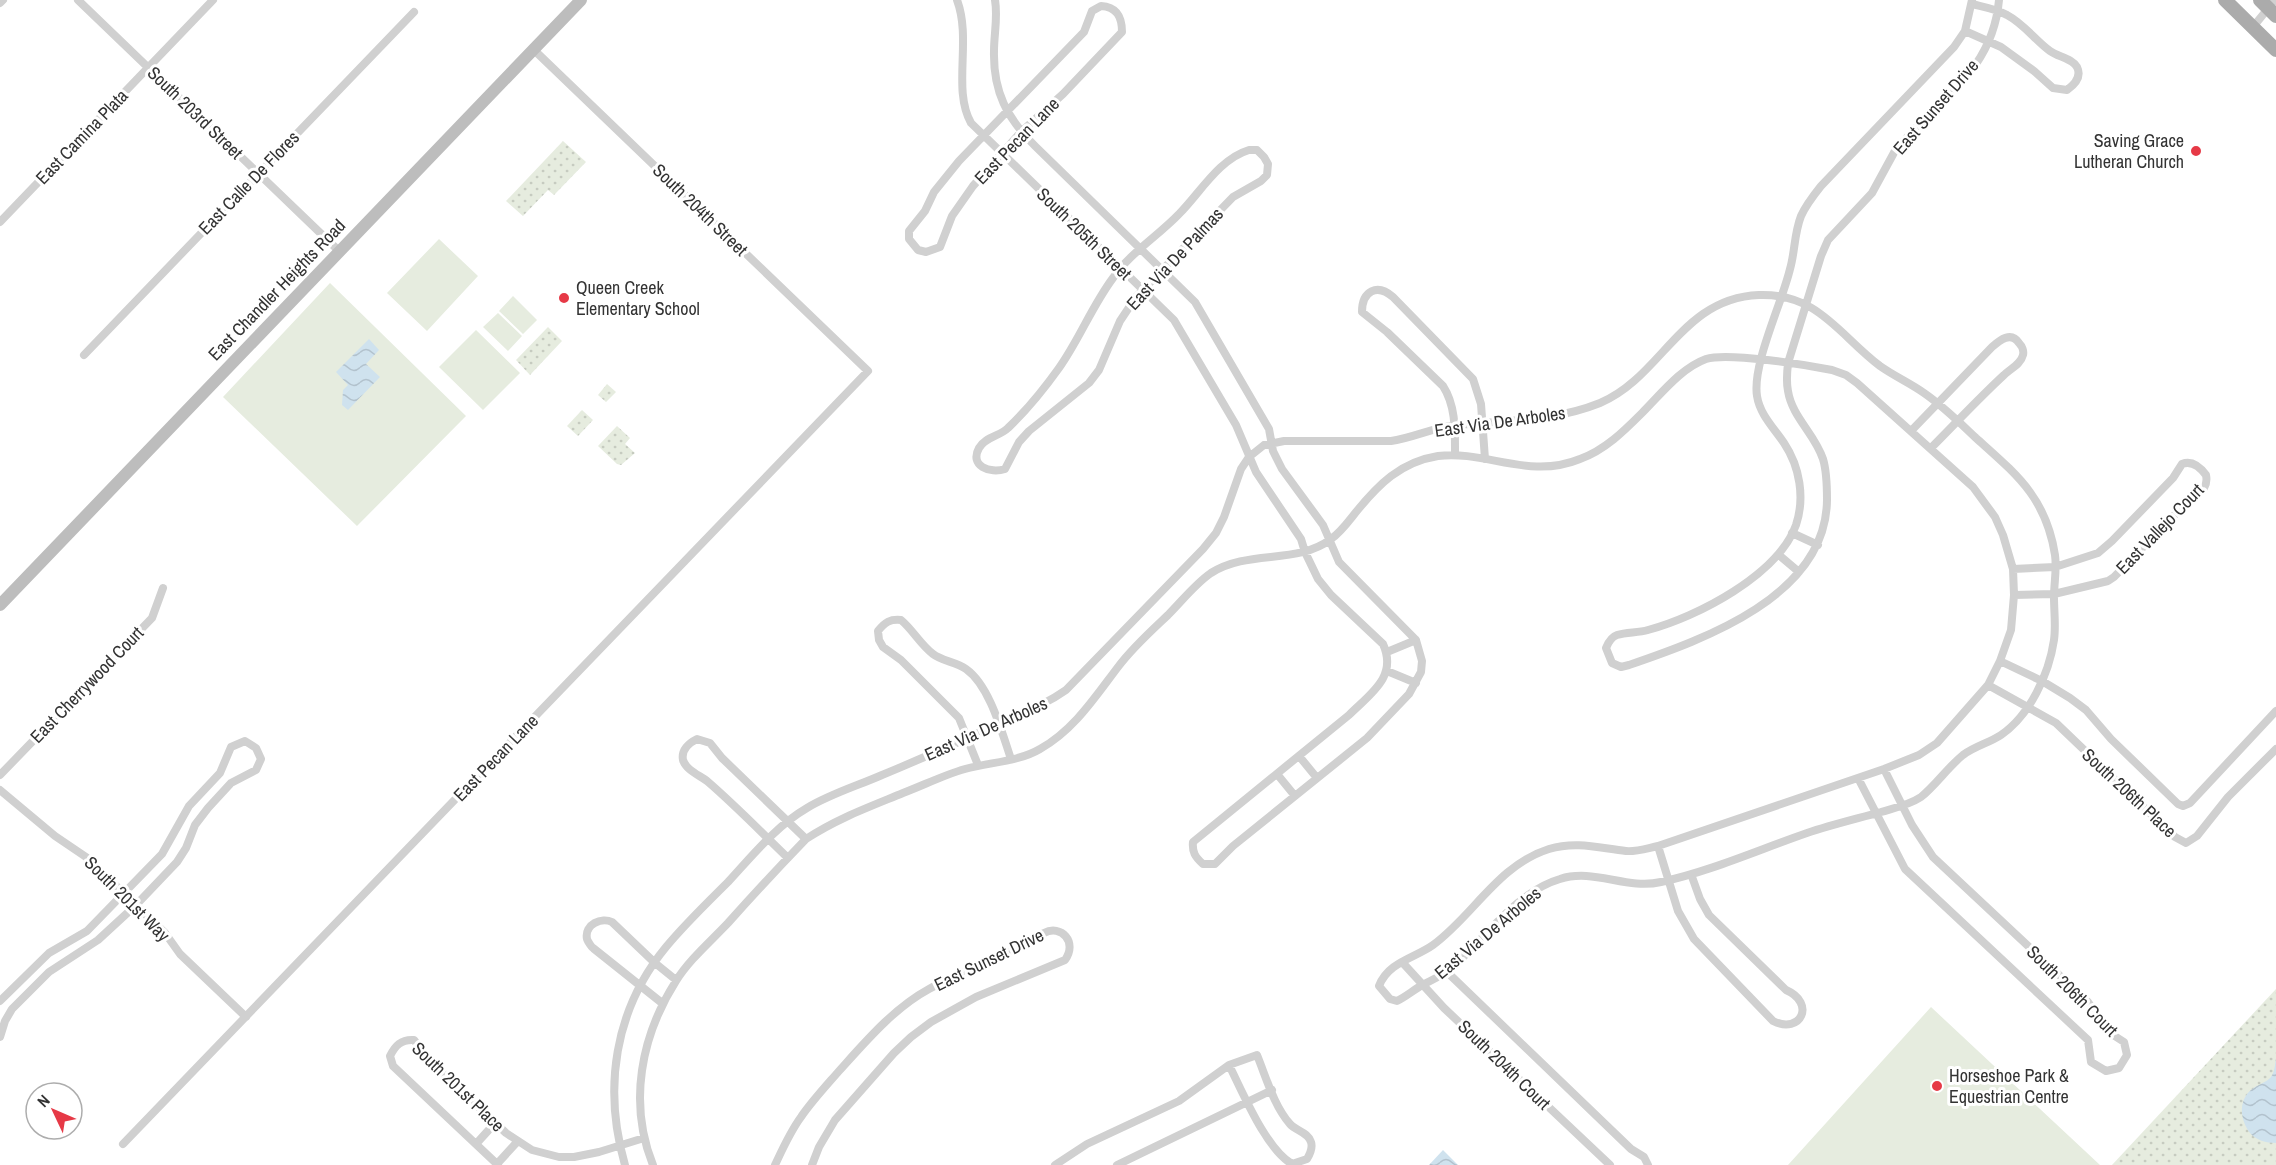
<svg xmlns="http://www.w3.org/2000/svg" width="2276" height="1165" font-family="'Archivo Narrow',sans-serif">
<defs>
<pattern id="park-dots" width="8" height="8" patternUnits="userSpaceOnUse" patternTransform="scale(1.5)"><rect width="8" height="8" fill="#e6ecdf"/><path d="M2 2h.1M6 6h.1" fill="none" stroke="#c6cbc0" stroke-width="1.8" stroke-linecap="round"/></pattern>
<pattern id="water-waves" width="16" height="10" patternUnits="userSpaceOnUse" patternTransform="scale(1.5)"><rect width="16" height="10" fill="#cfe2ee"/><path d="M0 5q4-4 8 0t8 0" fill="none" stroke="#b2c2cd"/></pattern>
</defs>
<rect width="100%" height="100%" fill="#fff"/>
<path fill="#e6ecdf" d="M 439,239 L 478,276 L 427,331 L 387,293 Z
M 330,283 L 466,416 L 357,526 L 223,397 Z
M 513,296 L 537,320 L 523,334 L 499,311 Z
M 498,313 L 522,336 L 508,351 L 483,327 Z
M 476,330 L 520,373 L 483,410 L 439,367 Z
M 1931,1007 L 2100,1165 L 1788,1165 Z"/>
<path fill="url(#park-dots)" d="M 563,141 L 586,162 L 554,195 L 548,190 L 523,216 L 506,201 Z
M 548,327 L 562,341 L 530,375 L 516,360 Z
M 607,384 L 616,392 L 606,402 L 598,395 Z
M 582,410 L 593,420 L 578,436 L 567,426 Z
M 617,426 L 630,438 L 625,444 L 635,453 L 621,465 L 617,464 L 598,446 Z
M 2276,989 L 2276,1165 L 2112,1165 Z"/>
<path fill="url(#water-waves)" d="M 369,339 L 379,350 L 366,364 L 380,377 L 348,410 L 342,405 L 343,390 L 348,385 L 336,372 Z
M 2276,1058 L 2276,1143 C 2266,1143 2256,1140 2250,1133 C 2240,1120 2238,1101 2251,1090 C 2257,1085 2267,1082 2271,1077 C 2275,1071 2275,1064 2276,1058 Z
M 1443,1150 L 1458,1165 L 1429,1165 Z"/>
<g fill="none" stroke-linecap="round" stroke-linejoin="round">
<path stroke="#d0d0d0" stroke-width="8" d="M 78,0 L 339,251
M 957,0 C 972,40 952,89 971,123 L 1174,320 L 1236,425 L 1256,472 L 1301,539 L 1305,552 L 1318,579 L 1331,595 L 1383,644 C 1398,677 1370,694 1349,715 L 1193,842 C 1192,852 1195,857 1203,864 L 1215,864 L 1233,846 L 1367,738 L 1409,694 L 1421,672 L 1422,661 L 1416,640 L 1339,562 L 1323,525 L 1282,469 L 1273,451 L 1269,429 L 1195,302 L 1035,146 C 1007,118 993,92 994,51 C 994,34 998,17 995,0
M 1972,0 L 1965,31 L 1954,47 L 1821,186 C 1813,196 1806,205 1801,216 C 1794,234 1795,252 1790,269 C 1782,303 1752,364 1757,396 C 1760,415 1774,428 1784,443 C 1800,467 1805,498 1796,525 C 1778,575 1697,617 1648,630 C 1638,633 1627,632 1617,635 C 1611,637 1608,643 1606,648 L 1612,663 L 1621,667 L 1629,665 C 1705,639 1826,596 1827,500 C 1827,487 1827,472 1823,459 C 1815,434 1792,417 1788,391 C 1786,382 1787,372 1788,363 L 1821,256 L 1828,240 L 1872,193 L 1896,149 L 1976,64 C 1989,45 1997,23 1999,0
M 0,3 L 3,0
M 1101,6 C 1117,7 1122,17 1122,32 L 1063,94 L 1021,132 L 973,186 L 952,216 L 940,247 L 926,252 L 918,250 L 909,239 L 909,231 L 925,211 L 934,192 L 959,161 L 1084,32 L 1092,11 Z
M 2253,27 L 2275,0
M 1965,31 L 2001,47 L 2034,71 L 2053,88 L 2067,90 C 2074,85 2082,77 2077,67 C 2072,58 2058,57 2050,51 C 2035,40 2024,24 2007,15 C 1997,9 1984,7 1972,4
M 1249,150 L 1257,150 L 1264,157 L 1268,164 L 1267,175 L 1261,181 L 1233,197 L 1136,297 L 1120,321 L 1099,370 L 1089,383 L 1029,431 L 1019,442 L 1005,469 C 990,474 969,466 979,448 C 985,437 1000,436 1008,428 C 1027,410 1044,389 1059,368 C 1079,340 1092,306 1113,278 C 1130,253 1158,236 1179,214 C 1200,193 1219,159 1249,150 Z
M 0,222 L 213,0
M 84,355 L 414,12
M 1912,430 L 1992,347 C 2000,340 2011,331 2019,343 C 2022,346 2024,351 2023,355 C 2021,364 2010,369 2004,375 C 1979,398 1955,424 1931,448
M 1455,455 C 1455,431 1456,406 1443,386 L 1387,332 L 1362,312 C 1362,291 1377,283 1393,297 L 1473,379 L 1481,404 L 1485,459
M 1792,533 L 1818,545
M 1779,555 L 1799,572
M 2013,569 L 2055,567 L 2098,553 L 2112,541 L 2173,478 L 2182,464 C 2192,460 2200,467 2206,475 C 2208,485 2203,493 2193,496 L 2114,577 L 2108,581 L 2054,594 L 2014,595
M 1387,652 L 1416,640
M 2000,661 L 2042,681 L 2070,698 L 2086,710 L 2111,739 L 2178,804 L 2183,806 L 2190,803 L 2276,711
M 1387,671 L 1416,683
M 1988,685 L 2056,723 L 2175,837 L 2186,843 L 2197,836 L 2228,797 L 2276,749
M 1299,756 L 1317,778
M 978,765 L 959,718 L 901,660 L 883,647 L 879,640 L 878,631 C 885,622 890,619 901,620 C 913,630 920,644 933,654 C 942,661 956,662 966,669 C 990,686 1002,733 1011,759
M 1277,774 L 1295,796
M 0,775 L 152,618 L 163,588
M 1858,778 L 1905,869 L 2088,1040 L 2091,1062 L 2106,1071 L 2119,1068 L 2127,1055 L 2124,1042 L 2110,1033 L 2088,1002 L 1933,857 L 1912,825 L 1884,769
M 0,790 L 55,836 L 86,857 L 165,933 L 180,954 L 246,1017
M 1658,846 L 1678,911 L 1694,939 L 1773,1021 C 1801,1035 1816,1003 1786,990 L 1709,915 L 1700,899 L 1691,874
M 788,858 C 761,832 735,805 707,781 C 699,775 686,770 683,760 C 681,750 689,743 697,739 L 710,743 L 722,758 L 806,839
M 1402,962 L 1444,1008 L 1610,1165
M 1447,972 L 1631,1149 L 1644,1157 L 1648,1165
M 0,1001 L 49,953 L 87,931 L 162,854 L 189,806 L 220,773 L 231,747 L 245,741 L 256,748 L 261,759 L 256,770 L 231,783 L 208,808 L 195,825 L 186,848 L 177,862 L 136,905 L 98,940 L 49,972 L 12,1009 L 5,1021 L 0,1037
M 662,1003 L 593,948 C 592,948 587,940 587,939 C 584,924 602,917 612,922 L 655,963 L 676,980
M 123,1144 L 868,371 L 533,49
M 476,1144 L 495,1123
M 497,1164 L 517,1142
M 498,1165 L 393,1066 L 390,1056 C 395,1046 401,1039 414,1040 L 429,1060 L 506,1133 L 532,1150 L 559,1157 L 574,1157 L 599,1152 L 644,1138
M 625,1165 C 603,1089 614,1010 666,947 C 685,924 707,903 728,882 C 752,856 776,826 807,808 C 830,794 857,786 882,775 C 921,759 959,742 998,724 C 1022,713 1045,705 1066,690 L 1203,549 L 1216,533 L 1224,517 L 1241,469 L 1249,457 L 1264,445 L 1284,441 L 1391,441 C 1413,438 1434,427 1457,425 C 1506,420 1553,422 1600,403 C 1662,377 1681,298 1759,295 C 1818,293 1839,335 1880,366 C 1894,376 1910,383 1924,393 C 1943,406 1959,422 1976,438 C 2016,474 2046,497 2055,555 C 2057,569 2054,583 2054,597 C 2054,612 2056,626 2054,640 C 2049,674 2030,715 2001,735 C 1989,743 1975,746 1963,755 C 1948,767 1936,785 1921,797 C 1909,805 1894,808 1881,812 C 1856,819 1831,825 1807,833 C 1758,850 1711,871 1661,882 C 1626,890 1594,868 1560,879 C 1518,891 1486,937 1455,965 C 1445,975 1431,980 1419,987 C 1411,992 1405,997 1397,1001 L 1390,999 L 1379,986 C 1388,962 1415,958 1433,945 C 1473,916 1498,865 1549,849 C 1576,841 1599,848 1626,851 C 1636,852 1648,848 1658,846 L 1884,769 L 1919,755 L 1937,743 L 1988,685 L 2000,661 L 2011,630 L 2014,595 L 2013,569 L 2003,535 L 1995,517 L 1973,487 L 1857,383 L 1846,375 L 1832,370 C 1806,365 1728,352 1706,359 C 1681,368 1661,394 1642,413 C 1624,431 1605,450 1580,459 C 1529,480 1486,450 1438,456 C 1400,462 1378,485 1356,512 C 1348,522 1341,532 1331,539 C 1297,565 1249,549 1211,573 C 1195,584 1182,601 1168,615 C 1151,631 1132,648 1118,667 C 1095,697 1074,730 1040,749 C 1018,762 990,762 965,769 C 944,775 924,785 903,793 C 869,807 836,819 806,839 C 779,867 753,895 728,923 C 710,942 689,960 676,981 C 641,1036 628,1103 653,1165
M 775,1165 C 783,1148 790,1132 801,1117 C 812,1101 826,1086 839,1071 C 866,1041 894,1008 929,989 C 967,968 1008,955 1044,933 C 1061,924 1078,942 1065,960 L 976,997 L 931,1022 L 911,1037 L 894,1053 L 835,1120 L 819,1147 L 812,1165
M 1055,1165 L 1087,1144 L 1179,1101 L 1229,1065 L 1257,1055 C 1266,1077 1274,1106 1290,1124 C 1296,1131 1308,1132 1311,1142 C 1313,1148 1310,1154 1307,1159 L 1292,1164 C 1266,1149 1243,1093 1229,1065
M 1117,1165 L 1272,1090"/>
<path stroke="#bdbdbd" stroke-width="12" d="M 0,605 L 581,0"/>
<path stroke="#ababab" stroke-width="14" d="M 2225,0 L 2276,50
M 2260,0 L 2276,16"/>
</g>
<g fill="#e63946" stroke="#fff" stroke-width="2">
<circle cx="2196" cy="151" r="6"/>
<circle cx="564" cy="298" r="6"/>
<circle cx="1937" cy="1086" r="6"/>
</g>
<g text-anchor="middle" stroke-width="6" stroke-linejoin="round" paint-order="stroke">
<g font-size="18" fill="#333" stroke="#fff">
<text transform="translate(1936 107) rotate(-49)" y="6">East Sunset Drive</text>
<text transform="translate(195 113) rotate(44)" y="6">South 203rd Street</text>
<text transform="translate(82 137) rotate(-46)" y="6">East Camina Plata</text>
<text transform="translate(1017 141) rotate(-46)" y="6">East Pecan Lane</text>
<text transform="translate(249 183) rotate(-46)" y="6">East Calle De Flores</text>
<text transform="translate(700 210) rotate(44)" y="6">South 204th Street</text>
<text transform="translate(1084 234) rotate(44)" y="6">South 205th Street</text>
<text transform="translate(1175 259) rotate(-47)" y="6">East Via De Palmas</text>
<text transform="translate(277 290) rotate(-46)" y="6">East Chandler Heights Road</text>
<text transform="translate(1500 422) rotate(-8)" y="6">East Via De Arboles</text>
<text transform="translate(2160 529) rotate(-46)" y="6">East Vallejo Court</text>
<text transform="translate(87 685) rotate(-46)" y="6">East Cherrywood Court</text>
<text transform="translate(986 729) rotate(-24)" y="6">East Via De Arboles</text>
<text transform="translate(496 758) rotate(-46)" y="6">East Pecan Lane</text>
<text transform="translate(2129 793) rotate(43)" y="6">South 206th Place</text>
<text transform="translate(127 899) rotate(45)" y="6">South 201st Way</text>
<text transform="translate(1488 933) rotate(-40)" y="6">East Via De Arboles</text>
<text transform="translate(989 960) rotate(-26)" y="6">East Sunset Drive</text>
<text transform="translate(2072 991) rotate(45)" y="6">South 206th Court</text>
<text transform="translate(1504 1065) rotate(44)" y="6">South 204th Court</text>
<text transform="translate(458 1087) rotate(44)" y="6">South 201st Place</text>
</g>
<g font-size="18" fill="#333" stroke="#fff" text-anchor="start">
<text x="2184" y="147" text-anchor="end">Saving Grace<tspan x="2184" dy="21">Lutheran Church</tspan></text>
<text x="576" y="294">Queen Creek<tspan x="576" dy="21">Elementary School</tspan></text>
<text x="1949" y="1082">Horseshoe Park &amp;<tspan x="1949" dy="21">Equestrian Centre</tspan></text>
</g>
</g>
<g transform="translate(54 1111) rotate(314)"><circle r="28" fill="#ffffff" stroke="#adadad" stroke-width="1.5"/>
<path d="M0-4.5L10 22L0 15L-10 22Z" fill="#e63946"/>
<text y="-9" font-size="16" font-weight="bold" text-anchor="middle" fill="#333333">N</text>
</g>
</svg>
